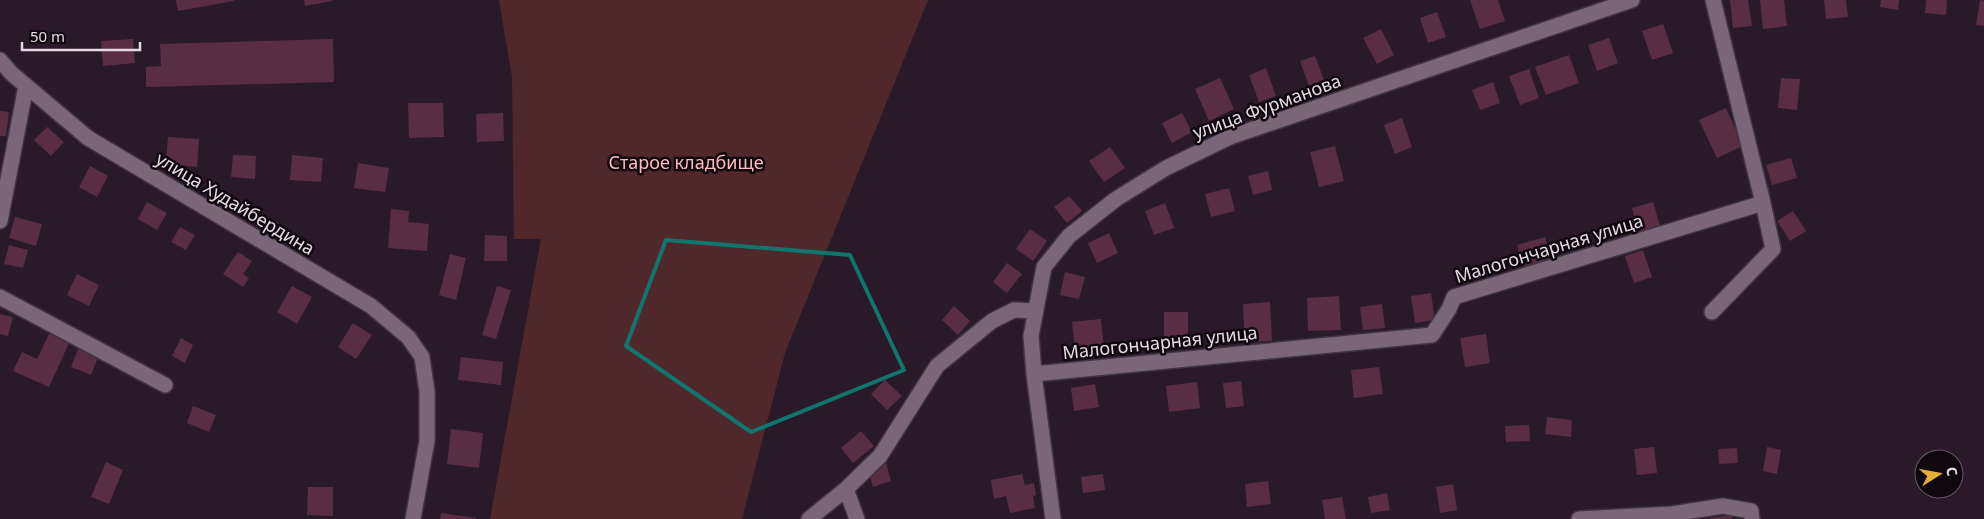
<svg xmlns="http://www.w3.org/2000/svg" width="1984" height="519" font-family="'Noto Sans',sans-serif">
<rect width="100%" height="100%" fill="#2a1a29"/>
<path fill="#50272b" d="M 499,0 L 928,0 L 785,353 L 742,519 L 490,519 L 541,239 L 514,239 L 512,77 Z"/>
<path fill="#592e42" d="M 176,0 L 234,0 L 234,1 L 178,11 Z
M 304,0 L 332,0 L 332,1 L 305,6 Z
M 1470,0 L 1498,0 L 1505,21 L 1480,29 Z
M 1730,0 L 1748,0 L 1752,26 L 1733,28 Z
M 1760,0 L 1784,0 L 1787,26 L 1763,29 Z
M 1824,0 L 1846,0 L 1848,17 L 1826,19 Z
M 1881,0 L 1899,0 L 1898,10 L 1880,7 Z
M 1926,0 L 1947,0 L 1946,15 L 1925,13 Z
M 1980,0 L 1984,1 L 1984,26 L 1976,25 Z
M 1437,12 L 1446,37 L 1428,43 L 1420,18 Z
M 1663,24 L 1673,53 L 1652,60 L 1642,31 Z
M 1381,29 L 1394,55 L 1377,64 L 1363,38 Z
M 1609,38 L 1618,63 L 1597,71 L 1588,45 Z
M 133,39 L 135,63 L 103,66 L 101,41 Z
M 333,39 L 334,82 L 146,87 L 146,67 L 161,66 L 160,44 Z
M 1569,55 L 1579,83 L 1546,95 L 1535,67 Z
M 1315,56 L 1324,80 L 1309,86 L 1300,61 Z
M 1266,68 L 1276,96 L 1259,102 L 1249,75 Z
M 1529,69 L 1539,98 L 1520,105 L 1509,76 Z
M 1220,78 L 1234,109 L 1209,121 L 1195,89 Z
M 1781,78 L 1800,79 L 1797,110 L 1778,108 Z
M 1493,82 L 1500,103 L 1480,110 L 1472,90 Z
M 408,103 L 443,103 L 444,137 L 409,138 Z
M 1726,108 L 1743,146 L 1717,158 L 1699,120 Z
M 0,111 L 9,112 L 6,136 L 0,136 Z
M 503,113 L 504,141 L 477,142 L 476,114 Z
M 1182,113 L 1192,132 L 1172,143 L 1162,123 Z
M 1402,118 L 1412,147 L 1395,154 L 1384,125 Z
M 47,127 L 64,142 L 51,156 L 34,140 Z
M 168,137 L 199,139 L 197,167 L 166,164 Z
M 1335,146 L 1344,181 L 1319,187 L 1310,152 Z
M 1110,147 L 1125,168 L 1104,182 L 1089,161 Z
M 233,155 L 256,156 L 255,179 L 231,177 Z
M 292,155 L 323,158 L 321,182 L 290,180 Z
M 1791,158 L 1797,178 L 1772,185 L 1766,165 Z
M 358,163 L 389,168 L 385,192 L 354,188 Z
M 90,166 L 108,176 L 97,197 L 79,187 Z
M 1268,171 L 1272,190 L 1253,195 L 1248,176 Z
M 1229,188 L 1235,211 L 1211,217 L 1205,194 Z
M 1069,196 L 1082,211 L 1067,223 L 1054,207 Z
M 147,202 L 167,213 L 157,230 L 138,219 Z
M 1653,202 L 1661,229 L 1640,235 L 1632,208 Z
M 1165,203 L 1174,228 L 1154,235 L 1145,211 Z
M 391,209 L 409,211 L 408,222 L 429,224 L 427,251 L 388,248 Z
M 1793,211 L 1806,231 L 1790,241 L 1777,221 Z
M 15,217 L 42,224 L 36,246 L 9,238 Z
M 180,227 L 195,235 L 186,250 L 171,242 Z
M 1030,229 L 1047,241 L 1033,261 L 1016,249 Z
M 1109,233 L 1118,253 L 1097,263 L 1088,243 Z
M 485,235 L 507,236 L 507,261 L 484,261 Z
M 1545,237 L 1552,264 L 1524,271 L 1517,245 Z
M 9,245 L 28,250 L 23,268 L 4,264 Z
M 1643,250 L 1652,277 L 1634,283 L 1625,256 Z
M 238,252 L 252,261 L 243,274 L 249,278 L 243,287 L 223,274 Z
M 450,254 L 466,258 L 456,300 L 439,295 Z
M 1007,263 L 1022,274 L 1007,293 L 993,282 Z
M 1065,272 L 1085,277 L 1079,299 L 1060,295 Z
M 77,274 L 99,285 L 89,306 L 67,295 Z
M 292,286 L 312,297 L 297,324 L 277,312 Z
M 497,286 L 511,290 L 496,339 L 482,335 Z
M 1431,293 L 1435,320 L 1415,323 L 1411,296 Z
M 1339,296 L 1341,330 L 1308,331 L 1307,298 Z
M 1270,302 L 1272,341 L 1245,342 L 1243,304 Z
M 1382,304 L 1385,328 L 1363,330 L 1360,307 Z
M 954,306 L 970,321 L 958,335 L 942,320 Z
M 1164,312 L 1188,312 L 1188,341 L 1164,341 Z
M 0,314 L 13,317 L 8,336 L 0,334 Z
M 1101,319 L 1104,349 L 1075,351 L 1072,322 Z
M 353,323 L 372,335 L 356,359 L 338,347 Z
M 49,334 L 69,343 L 49,387 L 13,371 L 22,352 L 37,359 Z
M 1486,334 L 1490,363 L 1465,367 L 1460,338 Z
M 181,338 L 193,345 L 185,363 L 172,356 Z
M 78,349 L 98,357 L 91,375 L 71,367 Z
M 461,357 L 503,362 L 501,385 L 458,380 Z
M 1379,367 L 1383,394 L 1354,398 L 1351,370 Z
M 885,380 L 902,396 L 887,410 L 871,394 Z
M 1241,381 L 1244,406 L 1226,408 L 1223,383 Z
M 1197,382 L 1200,408 L 1169,412 L 1166,386 Z
M 1095,384 L 1099,407 L 1074,411 L 1071,388 Z
M 193,406 L 216,415 L 209,432 L 187,423 Z
M 1547,417 L 1572,420 L 1571,437 L 1545,434 Z
M 1529,425 L 1530,441 L 1506,442 L 1505,426 Z
M 451,429 L 483,433 L 479,468 L 447,464 Z
M 861,431 L 874,446 L 853,463 L 841,448 Z
M 1654,447 L 1657,473 L 1637,475 L 1634,449 Z
M 1767,447 L 1781,450 L 1777,474 L 1763,471 Z
M 1737,448 L 1738,463 L 1719,464 L 1718,449 Z
M 106,462 L 123,470 L 109,504 L 91,497 Z
M 886,463 L 891,481 L 873,487 L 868,469 Z
M 1022,474 L 1025,485 L 1034,483 L 1036,495 L 1033,496 L 1035,508 L 1010,513 L 1006,496 L 994,499 L 991,480 Z
M 1103,474 L 1105,490 L 1083,493 L 1081,477 Z
M 1268,481 L 1271,504 L 1247,507 L 1245,484 Z
M 1453,484 L 1457,510 L 1440,513 L 1436,487 Z
M 308,487 L 333,487 L 333,516 L 307,515 Z
M 1387,493 L 1390,510 L 1371,513 L 1368,497 Z
M 1342,497 L 1346,519 L 1325,519 L 1322,500 Z
M 441,513 L 476,518 L 476,519 L 440,519 Z
M 1732,515 L 1732,519 L 1710,519 L 1710,518 Z"/>
<g fill="none" stroke-linecap="round" stroke-linejoin="round">
<g stroke="#403440" stroke-width="18">
<path id="minor" d="M 0,60 L 11,73 L 88,138 L 371,306 L 408,337 L 422,357 L 427,392 L 427,441 L 413,519
M 0,221 L 26,86
M 0,297 L 165,385
M 1712,312 L 1773,249 L 1763,203
M 1034,374 L 1432,335 L 1449,309 L 1454,297 L 1763,203 L 1713,0
M 846,489 L 857,519
M 809,519 L 846,489 L 880,456 L 937,366 L 992,321 L 1014,310 L 1035,311
M 1053,519 L 1034,374 L 1031,336 L 1044,267 L 1069,236 L 1116,199 L 1166,168 L 1230,137 L 1632,0
M 1579,519 L 1672,514 L 1723,506 L 1751,511 L 1752,519"/>
</g>
<use href="#minor" stroke="#7a6678" stroke-width="15"/>
</g>
<path fill="none" stroke="#0f766e" stroke-width="4" stroke-linejoin="round" d="M 666,240 L 850,255 L 904,370 L 751,432 L 626,346 Z"/>
<g text-anchor="middle" stroke-width="5" stroke-linejoin="round" paint-order="stroke">
<g font-size="18" fill="#e5dae4" stroke="#0f080e">
<text transform="translate(1267 107) rotate(-20)" y="6">улица Фурманова</text>
<text transform="translate(235 204) rotate(31)" y="6">улица Худайбердина</text>
<text transform="translate(1549 249) rotate(-17)" y="6">Малогончарная улица</text>
<text transform="translate(1160 343) rotate(-6)" y="6">Малогончарная улица</text>
</g>
<g font-size="18" fill="#ffbbbf" stroke="#0f080e">
<text x="686" y="169">Старое кладбище</text>
</g>
</g>
<g transform="translate(1939 474) rotate(79)"><circle r="24" fill="#0f080e" stroke="#655c64"/>
<path d="M0-4L9 19L0 12L-9 19Z" fill="#e3ae35"/>
<text y="-8" font-size="14" font-weight="bold" text-anchor="middle" fill="#e5dae4">С</text>
</g>
<path d="M22 42v8h118v-8" fill="none" stroke="#e5dae4" stroke-width="2.5"/>
<text x="30" y="42" font-size="15" fill="#e5dae4" stroke="#0f080e" stroke-width="4" paint-order="stroke">50 m</text>
</svg>
